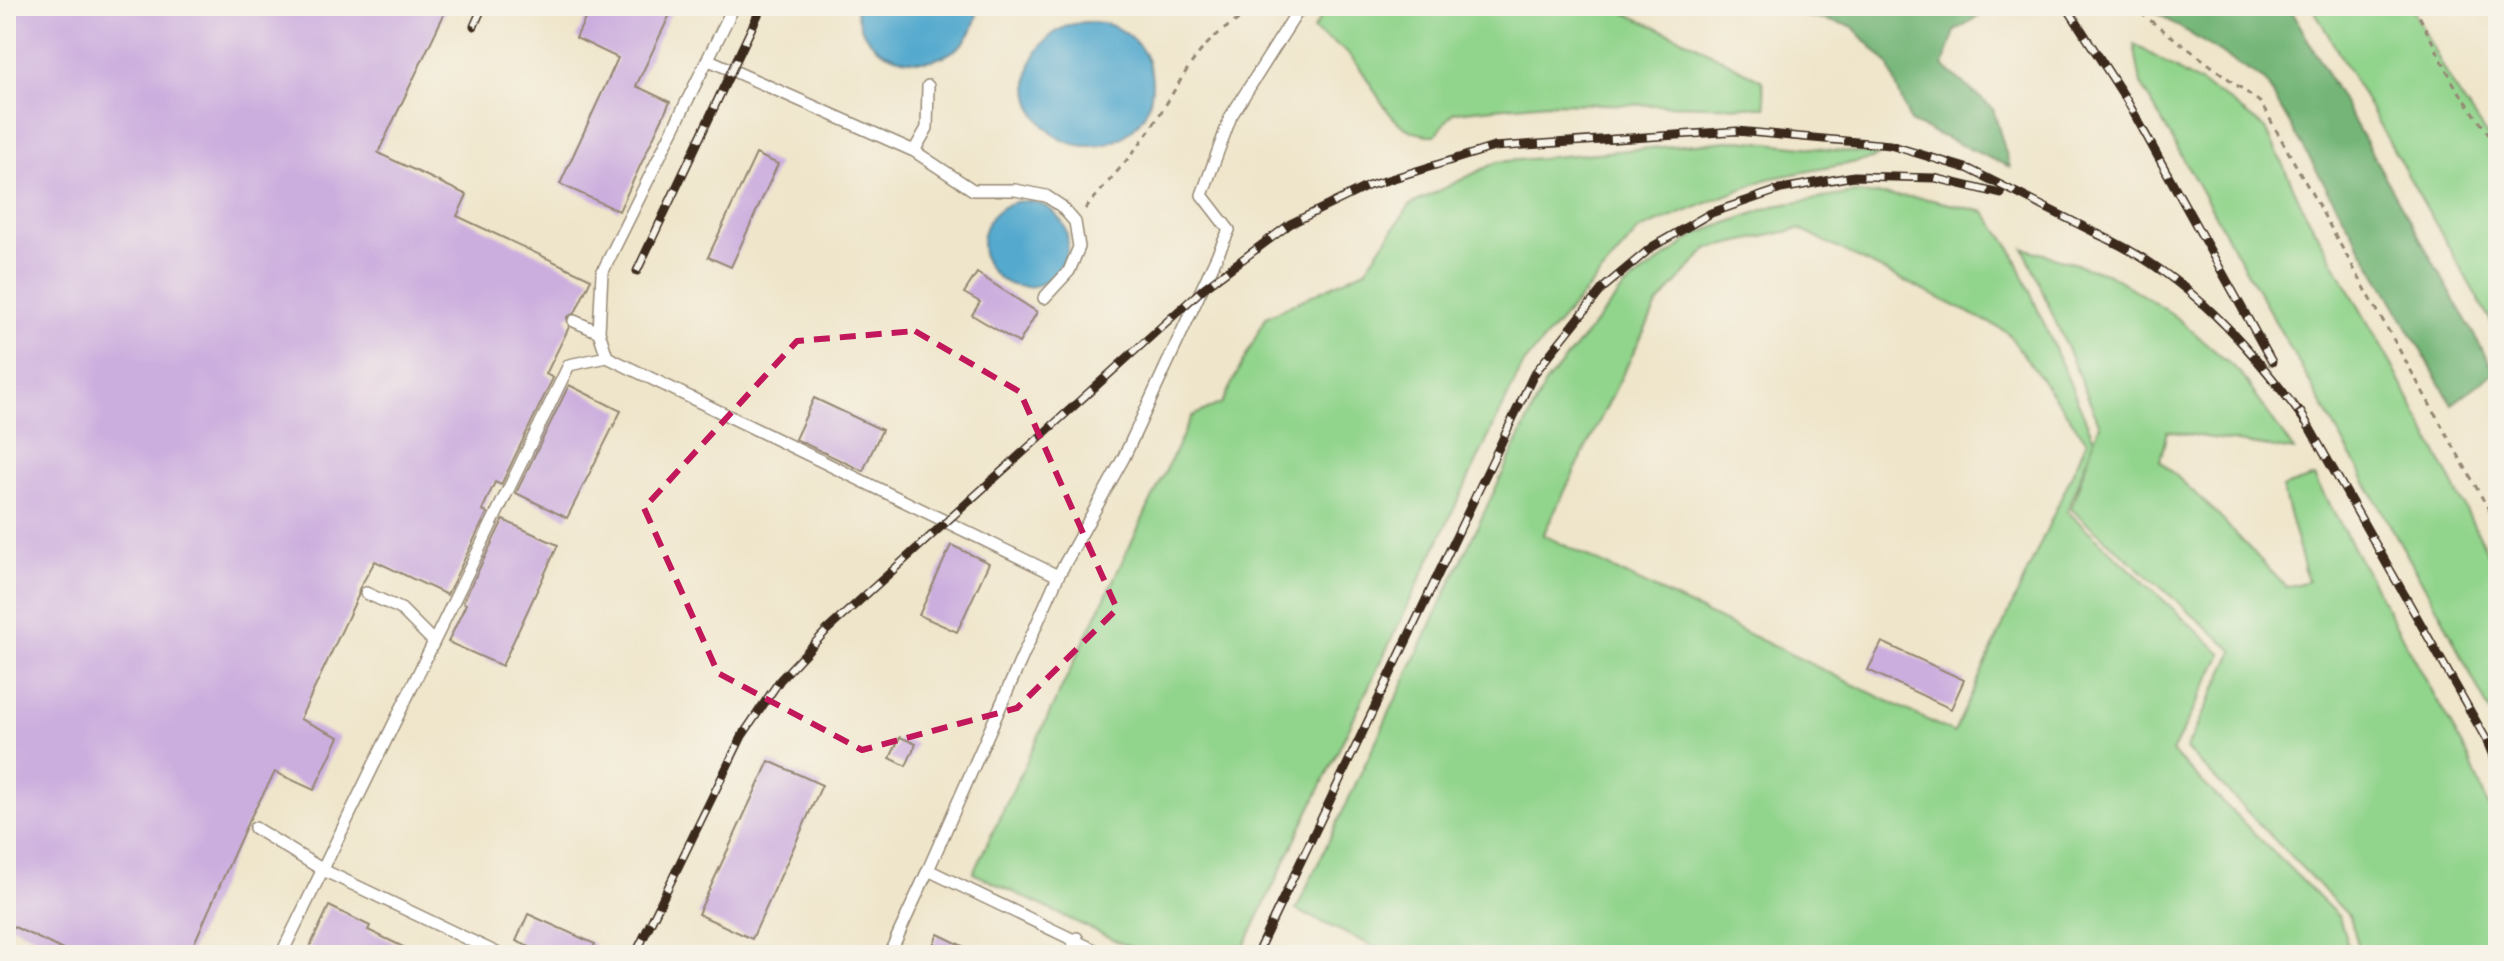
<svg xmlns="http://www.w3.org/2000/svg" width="2504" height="961" font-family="'Sorts Mill Goudy',serif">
<rect width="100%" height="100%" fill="#f7f3e8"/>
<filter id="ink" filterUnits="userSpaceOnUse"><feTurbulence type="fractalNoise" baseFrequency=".0125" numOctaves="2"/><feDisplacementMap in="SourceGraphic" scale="16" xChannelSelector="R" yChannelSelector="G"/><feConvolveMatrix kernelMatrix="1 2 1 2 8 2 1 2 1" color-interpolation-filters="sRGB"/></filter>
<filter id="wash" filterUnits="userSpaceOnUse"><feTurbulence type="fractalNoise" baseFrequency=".006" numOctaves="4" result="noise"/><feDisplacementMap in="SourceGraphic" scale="32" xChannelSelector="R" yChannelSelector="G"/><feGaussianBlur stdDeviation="1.8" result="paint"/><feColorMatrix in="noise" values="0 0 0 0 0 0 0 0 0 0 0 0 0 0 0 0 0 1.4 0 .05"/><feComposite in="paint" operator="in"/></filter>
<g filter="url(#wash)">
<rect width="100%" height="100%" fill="#efe5ca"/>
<path fill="#91d48c" stroke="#667f55" stroke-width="2" fill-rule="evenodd" d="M 1328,6 L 1609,6 L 1694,44 L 1762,81 L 1766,107 L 1547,103 L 1454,112 L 1435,135 C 1383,136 1378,80 1345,51 C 1335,43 1323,37 1313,30 Z
M 2312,6 L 2411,6 L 2452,84 L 2498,152 L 2498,334 Z
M 2134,44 L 2225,98 L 2266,129 L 2304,210 L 2393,367 L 2498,573 L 2498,729 L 2441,615 L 2141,84 Z
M 1739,140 L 1878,155 L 1872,159 L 1767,179 L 1639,230 L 1524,363 L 1240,955 L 1146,955 L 973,873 L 1192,416 L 1222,403 L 1266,317 L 1365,270 L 1410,205 L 1497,162 Z
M 1855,193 L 1923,198 L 1985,212 L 2012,250 L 2094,439 L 2100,425 L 2024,248 L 2109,274 L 2174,315 L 2240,373 L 2294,451 L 2167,431 L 2160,461 L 2211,508 L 2286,587 L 2308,581 L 2282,488 L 2314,477 L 2468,756 L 2498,830 L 2498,955 L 2361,955 L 2350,917 L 2186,749 L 2234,651 L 2071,509 L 2094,440 L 2067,511 L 2222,654 L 2172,752 L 2339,917 L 2351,955 L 1392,955 L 1296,910 L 1545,384 L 1625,287 L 1697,234 L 1774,206 ZM 1799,229 L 2006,331 L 2087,441 L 1954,733 L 1543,535 L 1657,305 L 1707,249 Z"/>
<path fill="#74b678" stroke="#58704b" stroke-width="2" d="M 1759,6 L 1994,6 L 1955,31 L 1943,66 L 1993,109 L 2010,167 L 1910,122 L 1888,64 L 1852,26 Z
M 2146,6 L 2289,6 L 2495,372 L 2452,404 L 2265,81 Z"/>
<path fill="#52a9ce" stroke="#466a76" stroke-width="2" d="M 856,6 L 979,6 C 977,14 975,23 972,30 C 945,82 858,65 856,6 Z
M1028 84a62 62 0 1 1 124 0a62 62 0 1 1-124 0Z
M982 244a43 43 0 1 1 86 0a43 43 0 1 1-86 0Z"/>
<g id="blocks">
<path fill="#ccaede" d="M 6,6 L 448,6 L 378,153 L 467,195 L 457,216 L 591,279 L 575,313 L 567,317 L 569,327 L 546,374 L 553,378 L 501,485 L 495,482 L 482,510 L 487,513 L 447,595 L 375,561 L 359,589 L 358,596 L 300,719 L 339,737 L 314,790 L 275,772 L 247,824 L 189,955 L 74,955 L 6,923 Z
M 591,6 L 674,6 L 636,86 L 670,102 L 619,211 L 560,184 L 618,58 L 576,38 Z
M 756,154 L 778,164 L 731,267 L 708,257 Z
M 977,273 L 1037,312 L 1019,343 L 972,315 L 980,302 L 964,293 Z
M 569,385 L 621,411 L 567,518 L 516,493 Z
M 814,398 L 882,430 L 863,471 L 795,439 Z
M 503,520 L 558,545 L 502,666 L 448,642 L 466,604 L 463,602 Z
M 951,545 L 989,563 L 957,632 L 919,615 Z
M 1882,642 L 1964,680 L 1951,709 L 1868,670 Z
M 900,737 L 916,744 L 906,766 L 890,758 Z
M 769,761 L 822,785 L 752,939 L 698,914 Z
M 329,906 L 370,926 L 368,930 L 420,955 L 306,955 Z
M 528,914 L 595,944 L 590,955 L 548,955 L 516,941 Z
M 938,934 L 981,955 L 928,955 Z"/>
</g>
</g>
<g filter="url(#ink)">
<use href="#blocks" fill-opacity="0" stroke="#958874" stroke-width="2"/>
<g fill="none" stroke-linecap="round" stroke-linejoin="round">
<g stroke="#958874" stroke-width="14">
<path id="service" d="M 709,60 L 914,151 L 973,190 L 1015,190 L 1046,196 L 1061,206 L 1075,222 L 1079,247 L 1069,271 L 1044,298
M 914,151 L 927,128 L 928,86
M 574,321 L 599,332
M 607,357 L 599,332 L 602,273 L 734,6
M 1058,576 L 1124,457 L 1229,230 L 1202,195 L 1231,116 L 1301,6
M 366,593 L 401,609 L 434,642
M 255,828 L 323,870 L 501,955
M 281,955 L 569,365 L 607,357 L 1058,576 L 928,870
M 889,955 L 928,870 L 1105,955
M 1069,955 L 1077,938"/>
</g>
<path stroke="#958874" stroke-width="3" stroke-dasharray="6 6" stroke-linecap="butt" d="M 2131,6 L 2261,103 L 2498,526
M 2414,6 L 2454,84 L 2498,148
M 1085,209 C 1107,183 1132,156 1151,128 C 1189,71 1197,33 1268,6"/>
<use href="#service" stroke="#fff" stroke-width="11"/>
<g stroke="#3b2a1e" stroke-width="9">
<path id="rail" d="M 2066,6 L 2126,99 L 2272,362
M 474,26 L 483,6
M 2097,234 C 2185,272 2250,346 2305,421
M 637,271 L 762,6
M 2300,411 L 2486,739 L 2498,768
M 635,955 L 742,736 L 780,680 L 827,630 L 1204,288 L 1290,224 L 1368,186 L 1494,147 L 1737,131 L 1890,145 L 1969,169 L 2106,238
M 1256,955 L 1534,374 L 1603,288 L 1652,247 L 1711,213 L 1781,189 L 1854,176 L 1935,178 L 2001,194"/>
</g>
<use href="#rail" stroke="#f7f3e8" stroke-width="6" stroke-dasharray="18" stroke-linecap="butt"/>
</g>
</g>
<path fill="none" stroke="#c2185b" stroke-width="6" stroke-dasharray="16 10" stroke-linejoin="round" d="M 915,331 L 1020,392 L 1117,609 L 1017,708 L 862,750 L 718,673 L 644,508 L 797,341 Z"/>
<rect width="2504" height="961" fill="none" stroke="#f7f3e8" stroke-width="32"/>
</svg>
